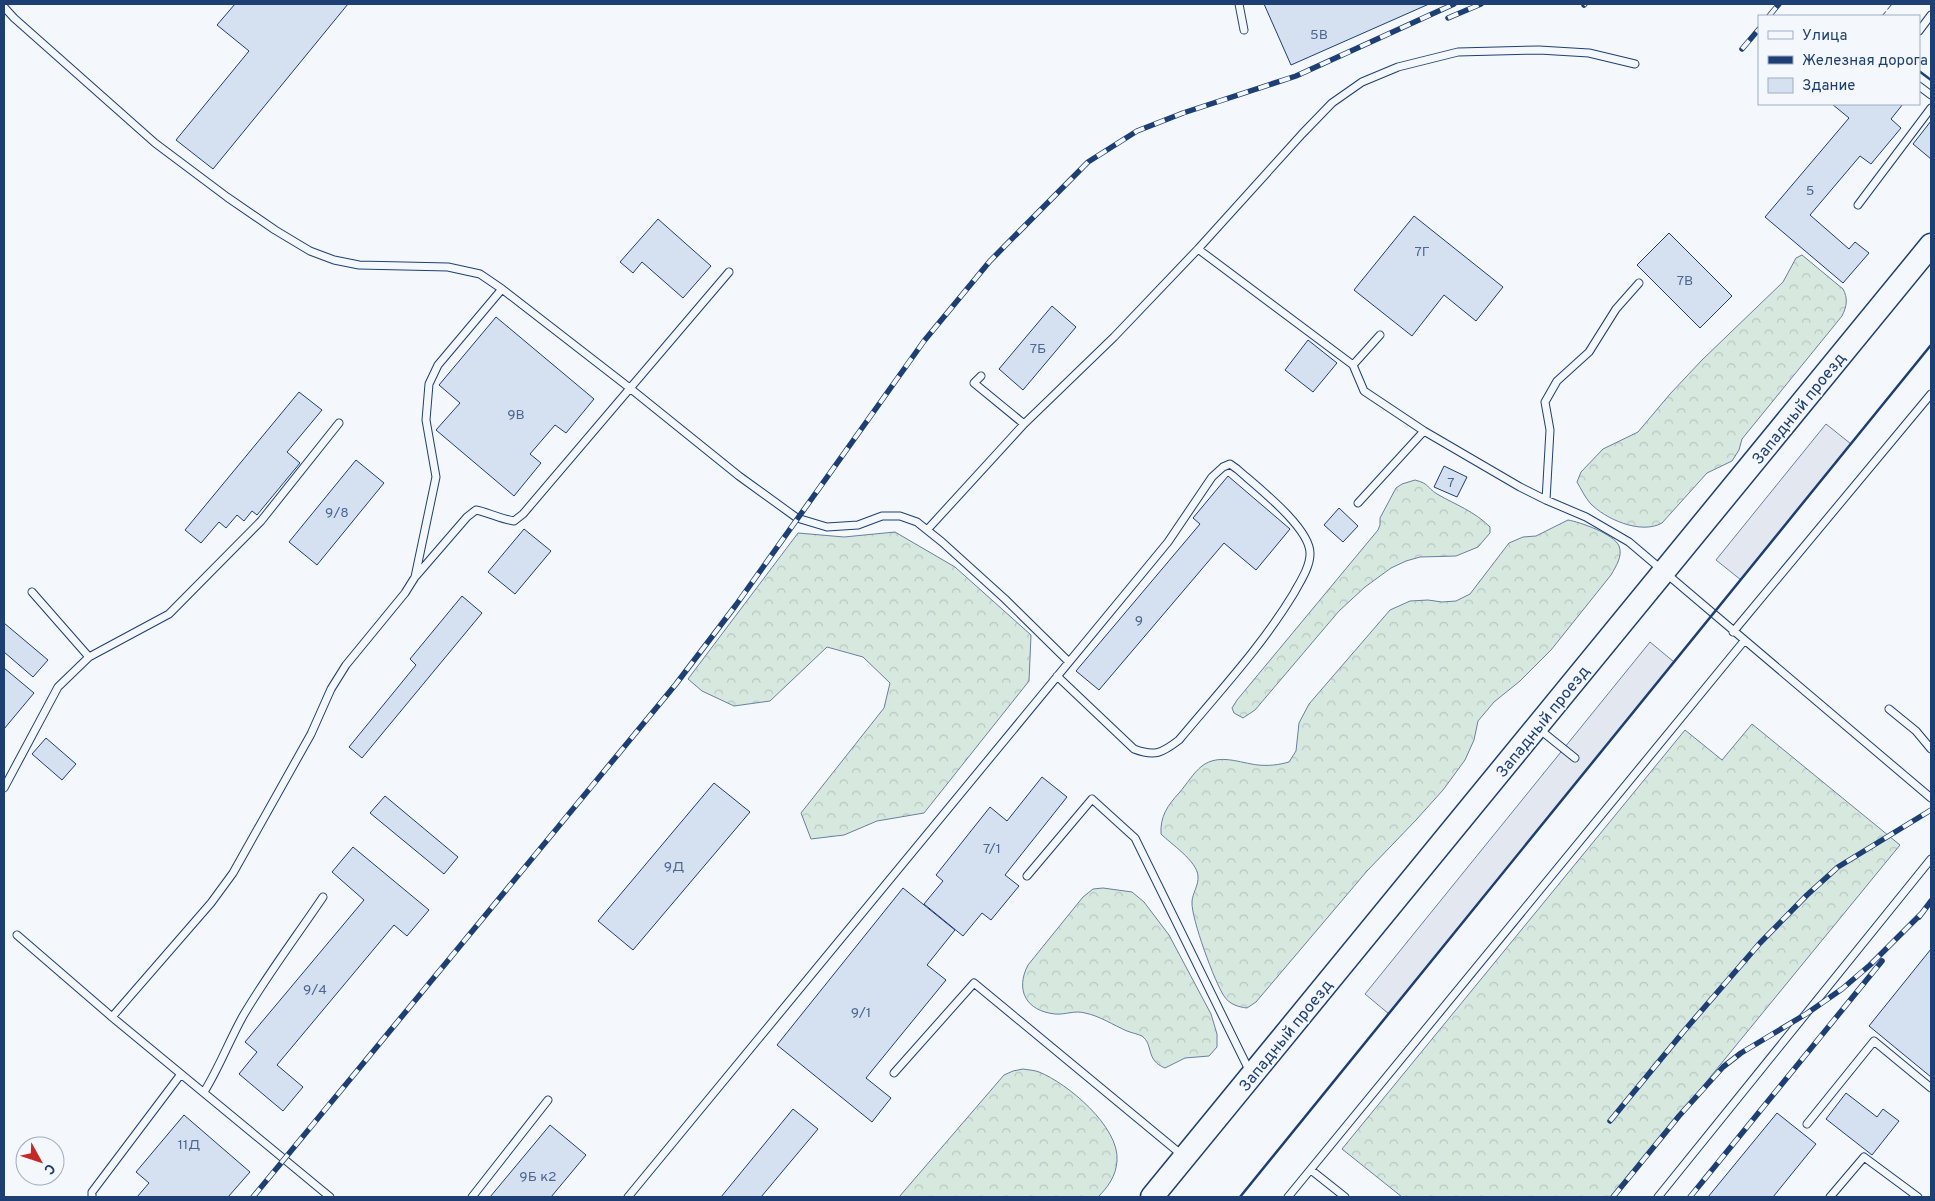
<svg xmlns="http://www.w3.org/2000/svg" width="1935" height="1201" font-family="Overpass,sans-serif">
<defs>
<pattern id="forest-crowns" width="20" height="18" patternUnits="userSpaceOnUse" patternTransform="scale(1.25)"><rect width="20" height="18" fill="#d7e8df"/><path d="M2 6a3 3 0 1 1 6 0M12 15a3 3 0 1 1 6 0" fill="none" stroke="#b8c8c3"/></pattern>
</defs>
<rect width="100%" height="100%" fill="#f4f7fb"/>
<path fill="url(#forest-crowns)" stroke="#687fa3" d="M 1802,255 L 1843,289 C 1848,298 1847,306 1842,316 L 1742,439 L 1739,450 L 1732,461 L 1707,473 L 1662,523 C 1641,535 1605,519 1590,503 C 1585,497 1581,489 1577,482 L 1581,472 L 1603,449 L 1638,432 L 1670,394 L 1702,360 L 1783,282 L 1796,258 Z
M 1415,480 C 1430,484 1426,487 1437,494 C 1456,505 1474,511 1490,527 L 1490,533 L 1478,547 L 1456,556 L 1420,557 L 1406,561 L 1391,568 L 1365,587 L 1339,611 L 1255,710 L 1243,718 L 1234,713 L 1232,708 L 1237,700 L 1378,530 L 1380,525 L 1380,518 L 1396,488 L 1402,484 Z
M 1568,520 C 1580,522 1614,534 1619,546 C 1623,556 1616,566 1611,575 L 1551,650 L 1520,681 L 1494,702 L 1478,721 L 1474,740 L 1465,760 L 1443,790 L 1416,820 L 1367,871 L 1256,1002 L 1247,1008 C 1238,1007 1229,1004 1224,996 C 1215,983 1191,918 1192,902 C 1192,894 1199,885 1198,876 C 1197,861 1171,844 1161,834 C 1160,816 1168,805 1179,793 C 1187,784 1193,773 1202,766 C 1219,753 1240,763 1258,765 C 1269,766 1278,765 1289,762 L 1296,751 L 1299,723 L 1309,704 L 1390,610 L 1410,601 L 1428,600 L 1442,602 L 1456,601 L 1470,594 L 1509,543 L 1523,537 L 1536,536 Z
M 895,532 L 955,567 L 1031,635 L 1029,681 L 924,813 L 877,821 L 844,835 L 811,839 L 801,813 L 884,708 L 890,683 L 863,657 L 827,647 L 770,701 L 734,706 L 702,691 L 688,679 L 798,533 L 844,537 Z
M 1752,724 L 1900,845 L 1612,1197 L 1402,1197 L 1342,1149 L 1685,730 L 1722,760 Z
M 1103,888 L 1132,892 L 1144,902 L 1169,935 L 1211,1014 L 1217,1034 L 1217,1047 L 1209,1056 L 1185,1058 L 1165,1068 C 1145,1060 1154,1045 1142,1036 C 1138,1034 1132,1033 1127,1031 C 1113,1025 1100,1016 1085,1013 C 1075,1010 1065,1015 1055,1014 C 1026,1011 1015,990 1028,965 L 1083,897 L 1093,889 Z
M 1023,1069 C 1028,1070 1034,1070 1039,1072 C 1067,1083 1120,1127 1117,1161 C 1116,1176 1108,1187 1098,1197 L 899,1197 L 1004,1075 L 1013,1071 Z"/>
<path fill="#e3e8f0" stroke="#687fa3" d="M 1826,424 L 1851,444 L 1741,580 L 1716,560 Z
M 1650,642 L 1674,662 L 1389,1014 L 1365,994 Z"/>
<path fill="#d5e0f0" stroke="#1d3f73" d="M 235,4 L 348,4 L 213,169 L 176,140 L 249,51 L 217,25 Z
M 1264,4 L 1429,4 L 1291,65 Z
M 1832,104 L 1903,104 L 1891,119 L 1901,128 L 1871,164 L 1860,156 L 1810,215 L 1849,249 L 1855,242 L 1869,253 L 1843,283 L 1765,217 L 1849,118 Z
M 1931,121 L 1931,159 L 1913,144 Z
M 1414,216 L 1503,287 L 1476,321 L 1444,295 L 1412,336 L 1354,290 Z
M 658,219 L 711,266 L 683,298 L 642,262 L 633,273 L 620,262 Z
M 1669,233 L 1732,296 L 1700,328 L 1637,265 Z
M 1052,306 L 1076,327 L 1023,390 L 999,369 Z
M 496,317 L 594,399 L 566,433 L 555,425 L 530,454 L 541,463 L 514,496 L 436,430 L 460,403 L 439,385 Z
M 1308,340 L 1337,363 L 1313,392 L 1285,370 Z
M 299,392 L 322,410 L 287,452 L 300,463 L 257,515 L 252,511 L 244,521 L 237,515 L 226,528 L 219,522 L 201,543 L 185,530 Z
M 356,460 L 384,483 L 317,565 L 289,542 Z
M 1444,466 L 1467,477 L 1457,497 L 1434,487 Z
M 1228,476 L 1290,529 L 1256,570 L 1224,543 L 1099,690 L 1076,671 L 1200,524 L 1193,518 Z
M 1339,508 L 1358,526 L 1343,542 L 1324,525 Z
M 524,529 L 551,551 L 515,594 L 488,572 Z
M 462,596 L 482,613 L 362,758 L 349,747 L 416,665 L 410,659 Z
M 4,623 L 48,660 L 33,677 L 4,652 Z
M 4,668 L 34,693 L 4,729 Z
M 46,738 L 76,764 L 62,780 L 32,754 Z
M 1042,777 L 1067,797 L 1005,875 L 1019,886 L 991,920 L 982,913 L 963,936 L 924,904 L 943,881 L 936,875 L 990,807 L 1007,821 Z
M 714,783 L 750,812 L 633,950 L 598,921 Z
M 385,796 L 458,857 L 444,874 L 370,813 Z
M 353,847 L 429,910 L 407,936 L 394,925 L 277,1065 L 303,1087 L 283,1111 L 239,1074 L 257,1052 L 245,1042 L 364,900 L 332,872 Z
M 903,888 L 955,930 L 927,965 L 946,980 L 866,1078 L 891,1098 L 872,1122 L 777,1045 Z
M 1931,949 L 1931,1077 L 1869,1026 Z
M 1846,1093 L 1877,1117 L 1883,1109 L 1899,1121 L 1872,1155 L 1826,1119 Z
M 793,1109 L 818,1129 L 761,1197 L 721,1197 Z
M 1777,1113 L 1816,1144 L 1773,1197 L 1708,1197 Z
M 184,1115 L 250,1172 L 228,1197 L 137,1197 L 149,1183 L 136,1172 Z
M 550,1125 L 586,1155 L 551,1197 L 490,1197 Z"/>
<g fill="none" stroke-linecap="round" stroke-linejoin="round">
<g stroke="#1d3f73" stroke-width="9">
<path id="lane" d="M 1239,4 L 1244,30
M 4,7 L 14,18 L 155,143 L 227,197 L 275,230 L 310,251 L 334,260 L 359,265 L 448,267 L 480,274 L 502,289 L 631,389 L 739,476 L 797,518 L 827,527 L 858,525 L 882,516 L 900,516 L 917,522 L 942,542 L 1005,599 L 1069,662
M 1919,31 L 1931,15
M 1919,86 L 1931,95
M 1858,205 L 1931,108
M 1198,249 L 1353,365 L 1364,391 L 1424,431 L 1520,487 L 1546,500 L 1586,517 L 1629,542 L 1931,798
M 1353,365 L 1380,335
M 981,376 L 974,383 L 1024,424
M 1546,500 L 1550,430 L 1545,402 L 1557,381 L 1589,352 L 1616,309 L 1639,283
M 1358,503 L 1424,431
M 927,530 L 1024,424 L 1114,337 L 1198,249 L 1302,134 L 1332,103 L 1362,82 L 1398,67 L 1458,52 L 1539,50 L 1589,53 L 1635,64
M 416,576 L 467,517 L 476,510 C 490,513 501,519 514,521 L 523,514 L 729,272
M 32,592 L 89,657
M 1733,632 L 1931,394
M 1889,709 L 1916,731 L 1931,749
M 1539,729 L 1575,758
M 4,788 L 58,687 L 89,657 L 169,614 L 261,521 L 339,423
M 1027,876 L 1092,799 L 1135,838 L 1250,1072
M 17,935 L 112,1017 L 330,1197
M 112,1017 L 211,903 L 233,873 L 311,734 L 331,689 L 346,665 L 405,593 L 415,577 L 436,477 L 426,420 L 429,384 L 438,365 L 502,289
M 894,1073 L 974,983 L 1182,1155
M 204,1092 C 219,1068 229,1041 243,1016 C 267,975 296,937 323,897
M 1807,1124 L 1874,1041 L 1931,1088
M 1311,1170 L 1345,1197
M 92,1197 L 92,1192 L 181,1074
M 472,1197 L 548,1100
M 628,1197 L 1168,542 L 1212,477 L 1223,467 L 1230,464 L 1237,469 C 1256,486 1311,528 1310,554 C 1310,567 1300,582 1294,593 C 1262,646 1219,692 1179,740 C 1162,753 1155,757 1134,749 L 1057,676
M 1288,1197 L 1744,641
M 1658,1197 L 1931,859
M 1830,1197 L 1864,1157 L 1918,1197"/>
</g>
<g stroke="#1d3f73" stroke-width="25">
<path id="primary" d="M 1152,1197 L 1931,245"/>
</g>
<use href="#lane" stroke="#f4f7fb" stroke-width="7"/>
<use href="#primary" stroke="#f4f7fb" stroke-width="22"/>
<g stroke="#1d3f73" stroke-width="5.5">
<path id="rail" d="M 1584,5 L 1585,4
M 1769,16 L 1779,4
M 1448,18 L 1481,4
M 1742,49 L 1759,29
M 1919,917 L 1931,901
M 1610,1121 L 1684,1031 L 1760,943 L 1807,895 L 1838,867 L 1931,810
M 253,1197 L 676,684 L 736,605 L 924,341 L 990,261 L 1088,162 L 1137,131 L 1183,113 L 1296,76 L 1454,4
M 1613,1197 L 1679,1116 L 1723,1067 L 1741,1053 L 1806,1014 L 1842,989 L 1870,965 L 1923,912
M 1690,1197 L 1882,961"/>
</g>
<use href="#rail" stroke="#f4f7fb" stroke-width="4" stroke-dasharray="11" stroke-linecap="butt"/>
<path stroke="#1d3f73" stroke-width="1" stroke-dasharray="6 2.5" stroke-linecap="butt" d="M 1882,16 L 1892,4"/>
<path stroke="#1d3f73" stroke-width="2.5" d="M 1919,71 L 1931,80
M 1240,1197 L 1931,345"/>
</g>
<g text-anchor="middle" stroke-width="4" stroke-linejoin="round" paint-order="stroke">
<g font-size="14" fill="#4b6792">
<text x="1319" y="39">5В</text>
<text x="1810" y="195">5</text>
<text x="1422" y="256">7Г</text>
<text x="1685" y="285">7В</text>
<text x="1038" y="353">7Б</text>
<text x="516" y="419">9В</text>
<text x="1451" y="487">7</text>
<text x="337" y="517">9/8</text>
<text x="1139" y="625">9</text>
<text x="992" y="853">7/1</text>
<text x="674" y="871">9Д</text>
<text x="315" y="994">9/4</text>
<text x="861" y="1017">9/1</text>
<text x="189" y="1149">11Д</text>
<text x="538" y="1181">9Б к2</text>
</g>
<g font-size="16" fill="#1d3f73" stroke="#f4f7fb">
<text transform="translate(1798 408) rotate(-51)" y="6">Западный проезд</text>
<text transform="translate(1542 721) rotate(-51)" y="6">Западный проезд</text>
<text transform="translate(1285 1035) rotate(-51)" y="6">Западный проезд</text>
</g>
</g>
<rect width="1935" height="1201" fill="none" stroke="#1d3f73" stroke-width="10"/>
<rect x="1758" y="15" width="162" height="90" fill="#f4f7fb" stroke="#9eadc5"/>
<rect x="1768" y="31" width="25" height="8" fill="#f4f7fb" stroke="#9eadc5"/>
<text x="1802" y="40" font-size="15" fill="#1d3f73">Улица</text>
<rect x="1768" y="56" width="25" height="8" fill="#1d3f73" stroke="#9eadc5"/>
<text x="1802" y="65" font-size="15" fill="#1d3f73">Железная дорога</text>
<rect x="1768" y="78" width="25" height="15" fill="#d5e0f0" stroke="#9eadc5"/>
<text x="1802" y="90" font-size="15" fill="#1d3f73">Здание</text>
<g transform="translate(40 1161) rotate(130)"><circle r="24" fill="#f4f7fb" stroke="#9eadc5"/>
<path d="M0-4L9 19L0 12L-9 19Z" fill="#c62828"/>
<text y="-8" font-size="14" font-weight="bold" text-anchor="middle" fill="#1d3f73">С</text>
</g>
</svg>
